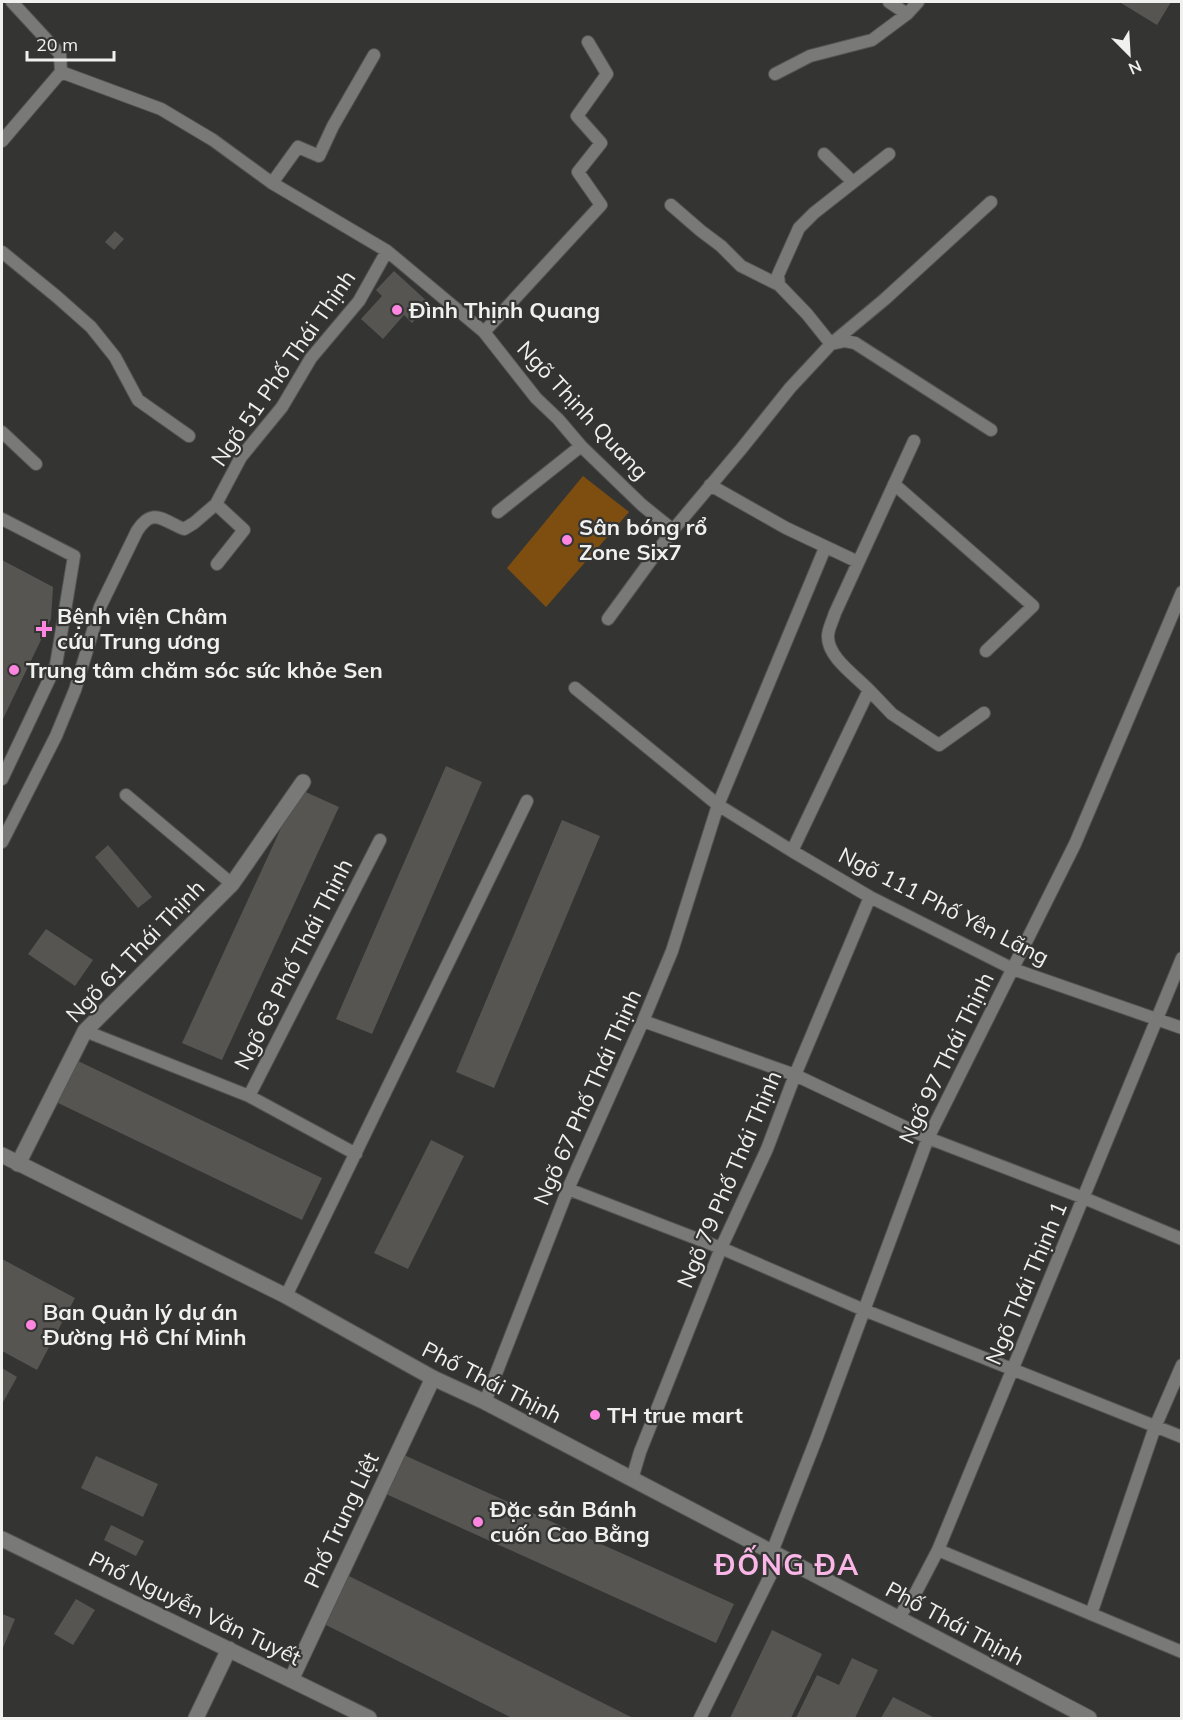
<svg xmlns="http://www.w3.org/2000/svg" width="1183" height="1720" font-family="Mulish,sans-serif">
<rect width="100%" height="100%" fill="#343533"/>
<path fill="#7e4e11" d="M 583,476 L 629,512 L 546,607 L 507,568 Z"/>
<path fill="#565552" d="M 1122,2 L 1171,2 L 1157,25 L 1121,3 Z
M 115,231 L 124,239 L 114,250 L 105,242 Z
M 394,271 L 430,304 L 412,323 L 404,315 L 383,339 L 361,319 L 382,296 L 376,290 Z
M 2,560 L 53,587 L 51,619 L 2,721 Z
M 446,766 L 482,782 L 372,1034 L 336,1019 Z
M 299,789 L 339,807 L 222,1060 L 182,1043 Z
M 562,820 L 600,836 L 494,1088 L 456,1072 Z
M 108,845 L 152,897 L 138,908 L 95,857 Z
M 46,929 L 93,960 L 75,986 L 28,954 Z
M 76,1060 L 322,1178 L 302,1220 L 56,1102 Z
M 431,1140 L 464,1156 L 408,1269 L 374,1253 Z
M 2,1259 L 75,1298 L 37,1370 L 2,1351 Z
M 2,1368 L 17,1377 L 2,1404 Z
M 404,1455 L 734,1604 L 716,1643 L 386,1494 Z
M 96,1456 L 158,1484 L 143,1517 L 81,1488 Z
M 111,1525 L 144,1541 L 136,1556 L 104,1540 Z
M 349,1576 L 633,1718 L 512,1718 L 324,1624 Z
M 76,1599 L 95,1610 L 73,1645 L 54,1634 Z
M 2,1614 L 15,1619 L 2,1650 Z
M 772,1630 L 822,1654 L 791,1718 L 730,1718 Z
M 852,1658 L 878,1670 L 855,1718 L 796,1718 L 817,1675 L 839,1685 Z
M 893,1697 L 935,1718 L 881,1718 Z"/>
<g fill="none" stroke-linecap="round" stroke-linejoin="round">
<g stroke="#535452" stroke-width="14">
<path id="lane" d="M 12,2 L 60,54 L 61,72
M 889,2 L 907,14
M 61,72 L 161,109 L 213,140 L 272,183 L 387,251 L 484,332 L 536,398 L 558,419 L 581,446 L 642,505 L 673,530
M 775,74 L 810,56 L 872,40 L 907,14 L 918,2
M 2,141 L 61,72
M 824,154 L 853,182
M 889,154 L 814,213 L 799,228 L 778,275 L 779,285 L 807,314 L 831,344 L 845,341 L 855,343 L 991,430
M 272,183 L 298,147 L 319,156 L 333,126 L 374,55
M 671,205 L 701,231 L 721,246 L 741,266 L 779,285
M 2,252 L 56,296 L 91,327 L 115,357 L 138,400 L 189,436
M 484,332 L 601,205 L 578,172 L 601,143 L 577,116 L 607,74 L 588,42
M 2,432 L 36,464
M 894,484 L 1033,606 L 986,651
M 710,485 L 786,528 L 858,562
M 216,504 L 244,530 L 217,564
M 498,512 L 581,446
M 2,519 L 74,556 L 56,665 L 2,779
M 608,619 L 673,530 L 742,448 L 790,388 L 831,344 L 885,299 L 991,202
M 575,688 L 718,805 L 792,851 L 870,897 L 1013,969 L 1182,1028
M 869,690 L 892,714 L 939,745 L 984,713
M 126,795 L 232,884
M 2,842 L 56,736 L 75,690 L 100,607 L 137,531 C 153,506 163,521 184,529 L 194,523 L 216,504 L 241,457 L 282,407 L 311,358 L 359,301 L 387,251
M 792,851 L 869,690 C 856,676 827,657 828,636 C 828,629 833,620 835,613 L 914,441
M 643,1021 L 795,1075 L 928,1138 L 1084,1198 L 1182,1239
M 85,1031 L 249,1096 L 356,1154
M 249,1096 L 380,840
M 568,1189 L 721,1248 L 864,1310 L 1182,1437
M 286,1296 L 527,801
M 485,1402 L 568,1189 L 643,1021 L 672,951 L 718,805 L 825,548
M 632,1479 L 640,1452 L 721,1248 L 767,1149 L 795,1075 L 870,897
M 938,1550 L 1182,1652
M 772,1552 L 817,1437 L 928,1138 L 1075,844 L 1182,592
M 1091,1614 L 1155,1427 L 1182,1365
M 898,1618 L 915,1594 L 938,1550 L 1182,958
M 700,1718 L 779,1558"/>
</g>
<g stroke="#535452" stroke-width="17">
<path id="street" d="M 18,1164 L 85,1031 L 232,884 L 303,782
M 2,1539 L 369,1718
M 291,1680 L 433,1378
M 196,1718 L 229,1649"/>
</g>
<g stroke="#535452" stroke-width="17">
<path id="secondary" d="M 2,1155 L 286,1296 L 433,1378 L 485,1402 L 1089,1718"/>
</g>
<use href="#lane" stroke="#797a78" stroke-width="12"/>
<use href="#street" stroke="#797a78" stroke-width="15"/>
<use href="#secondary" stroke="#797a78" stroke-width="15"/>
</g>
<g fill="#fe86e1" stroke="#343533" stroke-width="2">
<circle cx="397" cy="310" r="6"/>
<circle cx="567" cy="540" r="6"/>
<path d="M41 620h6v6h6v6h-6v6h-6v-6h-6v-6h6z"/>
<circle cx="14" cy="670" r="6"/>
<circle cx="31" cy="1325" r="6"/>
<circle cx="595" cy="1415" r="6"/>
<circle cx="478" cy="1522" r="6"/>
</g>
<g text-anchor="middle" stroke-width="4.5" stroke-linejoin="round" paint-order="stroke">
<g font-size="22" font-weight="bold" fill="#f0f1ef" stroke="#343533" text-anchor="start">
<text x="409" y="318">Đình Thịnh Quang</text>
<text x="579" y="535">Sân bóng rổ<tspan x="579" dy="25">Zone Six7</tspan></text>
<text x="57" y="624">Bệnh viện Châm<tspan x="57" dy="25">cứu Trung ương</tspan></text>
<text x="26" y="678">Trung tâm chăm sóc sức khỏe Sen</text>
<text x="43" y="1320">Ban Quản lý dự án<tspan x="43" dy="25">Đường Hồ Chí Minh</tspan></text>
<text x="607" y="1423">TH true mart</text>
<text x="490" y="1517">Đặc sản Bánh<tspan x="490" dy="25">cuốn Cao Bằng</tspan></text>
</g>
<g font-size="22" fill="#f0f1ef" stroke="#343533">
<text transform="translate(283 368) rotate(-55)" y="8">Ngõ 51 Phố Thái Thịnh</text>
<text transform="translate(583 410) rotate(47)" y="8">Ngõ Thịnh Quang</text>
<text transform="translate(944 906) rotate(27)" y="8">Ngõ 111 Phố Yên Lãng</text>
<text transform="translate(135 951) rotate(-46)" y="8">Ngõ 61 Thái Thịnh</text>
<text transform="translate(293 964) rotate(-63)" y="8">Ngõ 63 Phố Thái Thịnh</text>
<text transform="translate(946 1058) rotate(-64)" y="8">Ngõ 97 Thái Thịnh</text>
<text transform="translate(587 1097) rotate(-66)" y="8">Ngõ 67 Phố Thái Thịnh</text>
<text transform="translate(729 1179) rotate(-67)" y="8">Ngõ 79 Phố Thái Thịnh</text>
<text transform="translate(1026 1283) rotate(-67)" y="8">Ngõ Thái Thịnh 1</text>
<text transform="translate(492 1382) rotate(27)" y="8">Phố Thái Thịnh</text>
<text transform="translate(341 1520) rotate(-65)" y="8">Phố Trung Liệt</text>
<text transform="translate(195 1608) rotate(26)" y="8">Phố Nguyễn Văn Tuyết</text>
<text transform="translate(955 1623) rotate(28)" y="8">Phố Thái Thịnh</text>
</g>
<g font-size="28" font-weight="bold" letter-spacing="1.5" fill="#fab6e7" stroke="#343533">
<text x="787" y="1575">ĐỐNG ĐA</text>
</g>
</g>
<rect width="1183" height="1720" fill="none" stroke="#f0f1ef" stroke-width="6"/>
<g transform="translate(1129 54) rotate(156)" stroke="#343533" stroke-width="4.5" paint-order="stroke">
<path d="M0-4.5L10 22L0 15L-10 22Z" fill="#f0f1ef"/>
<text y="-9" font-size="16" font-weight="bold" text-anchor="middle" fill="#f0f1ef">N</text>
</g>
<path d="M27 51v9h87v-9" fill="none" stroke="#f0f1ef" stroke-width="3"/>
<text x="36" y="51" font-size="18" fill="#f0f1ef" stroke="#343533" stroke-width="4.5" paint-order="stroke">20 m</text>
</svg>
